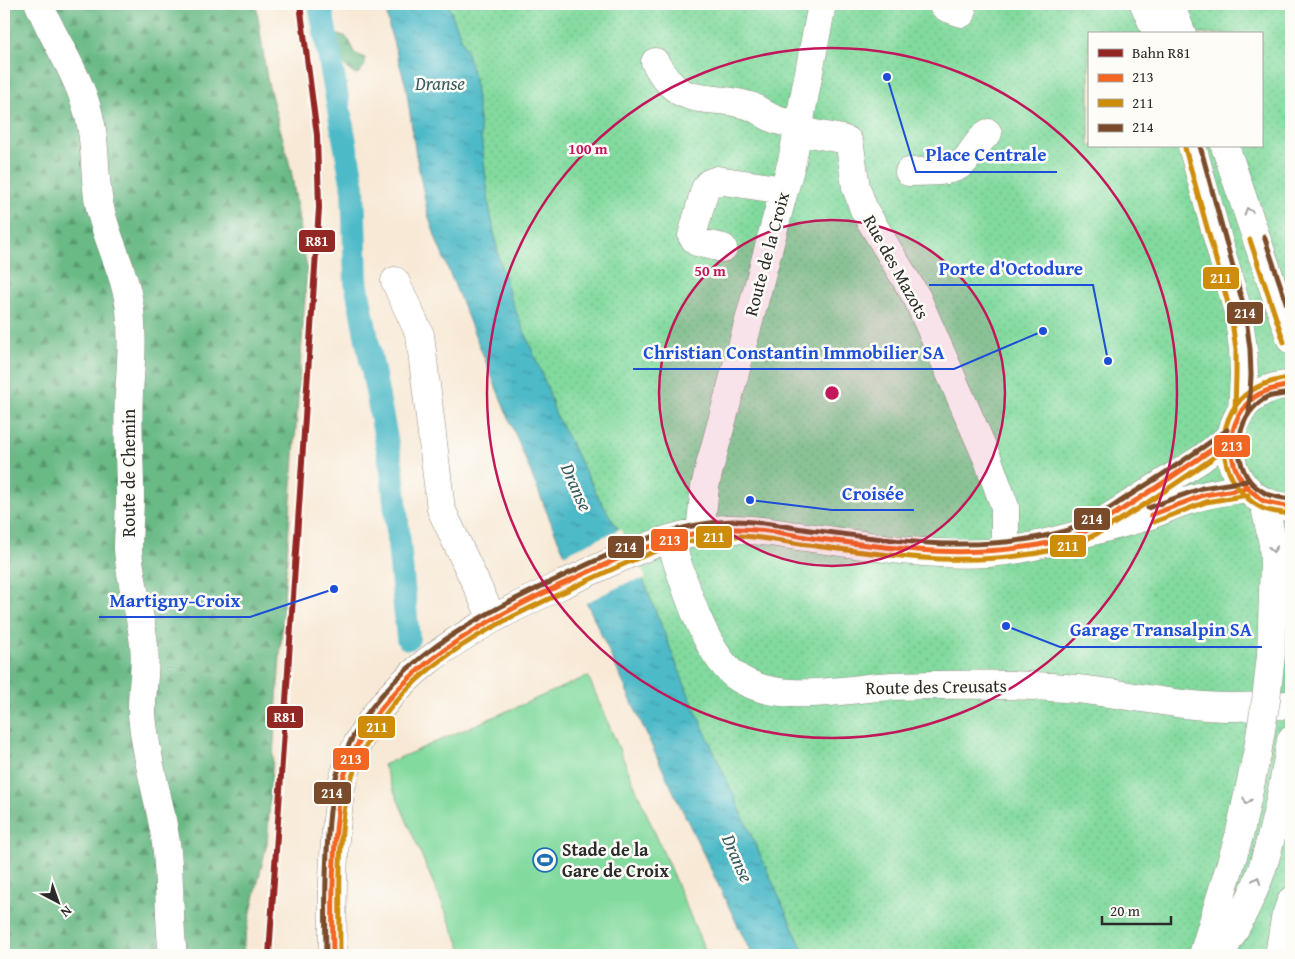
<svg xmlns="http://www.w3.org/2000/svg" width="1295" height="959" font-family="'Gentium Book Plus',serif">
<defs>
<pattern id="forest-firs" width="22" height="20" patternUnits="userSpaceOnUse" patternTransform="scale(1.25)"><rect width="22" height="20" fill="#69ba85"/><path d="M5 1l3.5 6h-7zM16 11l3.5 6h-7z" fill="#57976d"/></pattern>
<pattern id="park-dots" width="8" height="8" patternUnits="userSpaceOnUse" patternTransform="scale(1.25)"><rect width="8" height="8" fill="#82da9e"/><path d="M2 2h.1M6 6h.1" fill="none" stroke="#70bb88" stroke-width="1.8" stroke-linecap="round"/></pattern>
<pattern id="water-ripples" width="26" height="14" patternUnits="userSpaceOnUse" patternTransform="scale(1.25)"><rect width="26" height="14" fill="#4dbac8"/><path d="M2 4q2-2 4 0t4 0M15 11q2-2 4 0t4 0" fill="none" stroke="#4097a3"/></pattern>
</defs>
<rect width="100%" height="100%" fill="#fdfcf7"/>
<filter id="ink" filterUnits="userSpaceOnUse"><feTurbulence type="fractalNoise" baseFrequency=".02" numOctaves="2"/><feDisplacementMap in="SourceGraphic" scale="10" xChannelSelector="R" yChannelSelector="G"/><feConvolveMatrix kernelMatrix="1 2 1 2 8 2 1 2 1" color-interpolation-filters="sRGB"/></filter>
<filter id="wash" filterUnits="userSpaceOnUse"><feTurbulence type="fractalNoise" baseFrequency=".0096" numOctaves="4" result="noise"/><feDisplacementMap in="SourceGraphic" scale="20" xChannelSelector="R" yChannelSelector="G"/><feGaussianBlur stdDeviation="1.12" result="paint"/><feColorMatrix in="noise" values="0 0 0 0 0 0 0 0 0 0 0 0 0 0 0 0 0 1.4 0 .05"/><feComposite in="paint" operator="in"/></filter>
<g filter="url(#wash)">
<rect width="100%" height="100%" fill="#f8e9d6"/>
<path fill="url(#forest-firs)" stroke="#4a7258" d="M 4,4 L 256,4 L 267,79 L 291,170 L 307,269 L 267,843 L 244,942 L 243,955 L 4,955 Z
M 314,4 L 323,4 L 328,30 L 336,35 L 345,36 L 350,42 L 354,53 L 365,58 L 365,65 L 359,73 L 354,74 C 347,70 343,62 336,58 L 325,69 L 320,64 L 321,38 Z"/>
<path fill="url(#park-dots)" stroke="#568264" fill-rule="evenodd" d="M 419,4 L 1291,4 L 1291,955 L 784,955 L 473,261 ZM 1089,34 L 1261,34 L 1261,146 L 1089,146 Z"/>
<path fill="#82da9e" stroke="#568264" d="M 588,676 L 707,955 L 464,955 L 383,765 Z"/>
<path fill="url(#water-ripples)" stroke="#3c727a" d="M 385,4 L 448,4 L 450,9 L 466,50 L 474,76 L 489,205 L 499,259 L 511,299 L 548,389 L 555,413 L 600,500 L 633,554 L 690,698 L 805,955 L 752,955 L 655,753 L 557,537 L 438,244 L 428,215 L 416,155 L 406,86 L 390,31 Z"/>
<path fill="#f8e9d6" d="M 620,529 L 635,553 L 646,579 L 629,582 L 585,603 L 563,555 Z"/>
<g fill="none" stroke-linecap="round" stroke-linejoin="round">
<path stroke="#4dbac8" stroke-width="24" d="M 320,4 L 353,187 L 356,282 L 392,470 L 408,638"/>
</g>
</g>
<g filter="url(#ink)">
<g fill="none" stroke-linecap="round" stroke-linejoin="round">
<g stroke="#928a80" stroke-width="29">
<path id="minor" d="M 39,4 C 55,43 81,78 90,120 C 97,150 93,182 101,212 C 109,245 126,275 130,310 C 133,338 131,365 129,393 C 127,427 130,461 130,495 C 130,513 128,531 128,549 C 130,582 141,613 144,645 C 147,668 141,691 142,714 C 145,757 160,800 166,843 C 171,881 168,918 173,955
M 942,4 L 947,8 L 962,13
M 655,62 C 682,112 706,92 750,106 C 757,108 763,114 770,117 C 779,122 789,123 800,125
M 798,131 L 842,139 L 848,141 L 850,146 L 856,187 L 864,210 L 917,298 L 988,460 L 1005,507 L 1005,551
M 909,172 C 926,171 954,174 965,161 C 973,151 978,141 988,133
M 723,248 L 697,242 L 692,236 L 705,189 L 709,183 L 717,180 L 784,190
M 395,281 L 420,335 L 441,509 L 492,618
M 1108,518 L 1201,459 L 1231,436
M 700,532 L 705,487 L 709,469 L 792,161 L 822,4
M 670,540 C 683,579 705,658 740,679 C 783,705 846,688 893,686 C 954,684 1016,683 1077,689 C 1128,694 1179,707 1231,707 C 1251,707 1271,705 1291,705
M 333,955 C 332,910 332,864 337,819 C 339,807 339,794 342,783 C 372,678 468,629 559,586 C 612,562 668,531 727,529 C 751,528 775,533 798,536 C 860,544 925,557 988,553 C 1020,551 1050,542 1081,534 C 1104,528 1127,523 1150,515 C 1163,511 1175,504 1189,500 C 1208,493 1227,491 1247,488
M 1279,955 L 1285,919 L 1291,901"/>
</g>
<g stroke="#928a80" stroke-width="29">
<path id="major" d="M 1144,4 L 1157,34
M 1170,4 L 1182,34
M 1192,146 L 1238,312 L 1243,349 L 1244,375 L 1242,411
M 1225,146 L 1291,340
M 1291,385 C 1214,386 1207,504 1291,507"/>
</g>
<g stroke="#928a80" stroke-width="29">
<path id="highway" d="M 1264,502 L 1273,544 L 1274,562 L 1271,655
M 1203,955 L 1239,836 L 1257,754
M 1220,955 C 1236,928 1251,901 1261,872 C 1275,829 1284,784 1291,740"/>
</g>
<use href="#minor" stroke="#fff" stroke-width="28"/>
<use href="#major" stroke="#fff" stroke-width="28"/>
<use href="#highway" stroke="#fff" stroke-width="28"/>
<g stroke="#928a80" stroke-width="29" stroke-linecap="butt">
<path id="highway-bridge" d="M 1257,754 L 1266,700 L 1271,655"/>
</g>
<use href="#highway-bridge" stroke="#fff" stroke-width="28"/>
<g stroke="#fdfcf7" stroke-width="9">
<path id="bus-1" d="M 1291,385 C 1275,388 1257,391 1246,405 C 1224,432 1227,473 1255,494 C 1258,497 1261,500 1264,501 C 1272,504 1283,505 1291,507
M 1151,515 L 1204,495 L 1247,488
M 333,955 C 332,907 332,859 338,812 C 339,802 339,791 342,782 C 373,681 467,630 556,587 C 612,561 669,532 731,529 C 761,528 791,535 820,539 C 902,550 977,560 1058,541 C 1088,534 1111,516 1137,500 C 1169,479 1200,458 1231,436"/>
</g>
<g stroke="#fdfcf7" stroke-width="9">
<path id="bus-2" d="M 1185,148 L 1231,314 L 1236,350 L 1236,375 L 1235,411
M 1250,240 L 1284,342
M 1289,514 C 1280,512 1268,512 1260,507 C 1222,487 1211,431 1241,399 C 1255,385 1271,381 1289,378
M 1154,522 L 1206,502 L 1248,495
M 340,955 C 340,902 337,840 348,789 C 350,779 355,770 359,761 C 394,672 488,627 570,589 C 623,564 679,535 739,536 C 765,537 790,543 816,546 C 899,557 975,568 1058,549 C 1090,541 1115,523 1142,506 C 1174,485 1205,464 1235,442"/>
</g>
<g stroke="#fdfcf7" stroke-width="9">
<path id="bus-3" d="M 1200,146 L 1245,311 L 1250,349 L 1251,375 L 1249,411
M 1264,236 L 1291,317
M 1291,393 C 1284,394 1275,395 1268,397 C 1238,411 1230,455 1250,481 C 1253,485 1260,490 1265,493 C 1272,497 1283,498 1291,499
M 1148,508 L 1202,488 L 1246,481
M 326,955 C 325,907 325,859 330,811 C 332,801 332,791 335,781 C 365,674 465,622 559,578 C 614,552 672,522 735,521 C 763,521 791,528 819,531 C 899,542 978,553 1058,533 C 1084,527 1105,512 1127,497 C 1161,476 1194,454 1227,430"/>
</g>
<use href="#bus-1" stroke="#f26522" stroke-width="5"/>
<use href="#bus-2" stroke="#ce8d09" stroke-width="5"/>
<use href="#bus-3" stroke="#7a4b2a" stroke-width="5"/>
<g stroke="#fdfcf7" stroke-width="10">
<path id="rail-1" d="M 269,955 L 319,208 L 317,135 L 300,4"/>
</g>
<use href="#rail-1" stroke="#932723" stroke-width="6"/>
</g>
<defs><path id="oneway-chevron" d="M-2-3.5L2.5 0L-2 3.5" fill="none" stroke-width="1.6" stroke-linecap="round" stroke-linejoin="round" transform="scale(1.25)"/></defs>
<g stroke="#a0a0a0">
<use href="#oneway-chevron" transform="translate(1248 211) rotate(-108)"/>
<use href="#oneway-chevron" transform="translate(1273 549) rotate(86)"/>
<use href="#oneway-chevron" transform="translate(1247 801) rotate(103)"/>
<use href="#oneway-chevron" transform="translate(1257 880) rotate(-68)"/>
</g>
</g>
<circle cx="832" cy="393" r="173" fill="#c2185b" fill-opacity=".12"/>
<g fill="none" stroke="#c2185b" stroke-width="2.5">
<circle cx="832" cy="393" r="173"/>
<circle cx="832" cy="393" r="345"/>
</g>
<defs>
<g id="stadium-ring" transform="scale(1.25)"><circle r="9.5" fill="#fdfcf7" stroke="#1f6fb2" stroke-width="1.5"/><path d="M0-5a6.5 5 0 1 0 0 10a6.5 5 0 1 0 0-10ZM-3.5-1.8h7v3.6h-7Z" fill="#1f6fb2"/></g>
</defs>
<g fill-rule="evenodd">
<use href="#stadium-ring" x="545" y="860"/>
</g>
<g text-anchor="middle" stroke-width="5" stroke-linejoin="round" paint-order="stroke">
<g font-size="18" fill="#2b2b2b" stroke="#fdfcf7">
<text transform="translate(767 254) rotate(-75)" y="6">Route de la Croix</text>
<text transform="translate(896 267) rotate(61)" y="6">Rue des Mazots</text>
<text transform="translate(129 473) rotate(-90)" y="6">Route de Chemin</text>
<text transform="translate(936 687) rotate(-1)" y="6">Route des Creusats</text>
</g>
<g font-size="18" font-weight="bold" fill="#2b2b2b" stroke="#fdfcf7" text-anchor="start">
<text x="562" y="856">Stade de la<tspan x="562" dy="21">Gare de Croix</tspan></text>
</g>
<g font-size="19" font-style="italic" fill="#375d62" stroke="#fdfcf7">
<text x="440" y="90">Dranse</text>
<text transform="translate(577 487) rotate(66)" y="7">Dranse</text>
<text transform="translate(738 858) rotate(66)" y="7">Dranse</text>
</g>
</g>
<circle cx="832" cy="393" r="8" fill="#c2185b" stroke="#fdfcf7" stroke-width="2.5"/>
<g font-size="15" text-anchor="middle" font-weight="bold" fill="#c2185b" stroke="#fdfcf7" stroke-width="5" stroke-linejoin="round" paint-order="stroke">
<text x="588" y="154">100 m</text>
<text x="710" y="276">50 m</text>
</g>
<path fill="none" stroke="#1d4ed8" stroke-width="2" d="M887 77L916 172H1057M1108 361L1093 285H929M1043 331L954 369H633M750 500L832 510H914M334 589L250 617H99M1006 626L1060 647H1262"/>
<g fill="#1d4ed8" stroke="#fdfcf7" stroke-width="2">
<circle cx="887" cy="77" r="5"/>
<circle cx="1108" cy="361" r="5"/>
<circle cx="1043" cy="331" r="5"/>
<circle cx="750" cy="500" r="5"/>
<circle cx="334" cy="589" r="5"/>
<circle cx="1006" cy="626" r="5"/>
</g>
<g font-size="19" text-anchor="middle" font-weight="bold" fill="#1d4ed8" stroke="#fdfcf7" stroke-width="5" stroke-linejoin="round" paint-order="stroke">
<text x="986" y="161">Place Centrale</text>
<text x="1011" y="275">Porte d'Octodure</text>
<text x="794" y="359">Christian Constantin Immobilier SA</text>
<text x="873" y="500">Croisée</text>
<text x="175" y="607">Martigny-Croix</text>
<text x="1161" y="636">Garage Transalpin SA</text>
</g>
<g stroke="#fdfcf7" stroke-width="2">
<rect x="298" y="229" width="38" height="24" rx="5" fill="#932723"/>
<rect x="1202" y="266" width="38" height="24" rx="5" fill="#ce8d09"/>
<rect x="1226" y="301" width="38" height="24" rx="5" fill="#7a4b2a"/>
<rect x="1213" y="434" width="38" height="24" rx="5" fill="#f26522"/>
<rect x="1073" y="507" width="38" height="24" rx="5" fill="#7a4b2a"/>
<rect x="695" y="525" width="38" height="24" rx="5" fill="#ce8d09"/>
<rect x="650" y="528" width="39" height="24" rx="5" fill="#f26522"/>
<rect x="1049" y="534" width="38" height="24" rx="5" fill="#ce8d09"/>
<rect x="607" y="535" width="38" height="24" rx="5" fill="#7a4b2a"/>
<rect x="266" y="705" width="38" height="24" rx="5" fill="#932723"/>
<rect x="357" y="715" width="39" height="24" rx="5" fill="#ce8d09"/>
<rect x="332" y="747" width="38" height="24" rx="5" fill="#f26522"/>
<rect x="313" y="781" width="39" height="24" rx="5" fill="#7a4b2a"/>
</g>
<g font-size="14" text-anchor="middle" font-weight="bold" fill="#fff">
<text x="317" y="246">R81</text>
<text x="1221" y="283">211</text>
<text x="1245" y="318">214</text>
<text x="1232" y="451">213</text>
<text x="1092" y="524">214</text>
<text x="714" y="542">211</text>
<text x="670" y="545">213</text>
<text x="1068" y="551">211</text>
<text x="626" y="552">214</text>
<text x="285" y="722">R81</text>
<text x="377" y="732">211</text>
<text x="351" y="764">213</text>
<text x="332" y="798">214</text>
</g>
<rect width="1295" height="959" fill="none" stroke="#fdfcf7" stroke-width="20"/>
<rect x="1088" y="32" width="175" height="115" fill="#fdfcf7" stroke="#a9a8a5"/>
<rect x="1098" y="49" width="25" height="8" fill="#932723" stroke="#a9a8a5"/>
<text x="1132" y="58" font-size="15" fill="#2b2b2b">Bahn R81</text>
<rect x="1098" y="74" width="25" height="8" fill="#f26522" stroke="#a9a8a5"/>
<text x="1132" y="82" font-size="15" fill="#2b2b2b">213</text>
<rect x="1098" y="99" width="25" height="8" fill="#ce8d09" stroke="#a9a8a5"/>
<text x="1132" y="108" font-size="15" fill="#2b2b2b">211</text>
<rect x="1098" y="124" width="25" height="8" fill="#7a4b2a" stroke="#a9a8a5"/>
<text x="1132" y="132" font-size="15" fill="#2b2b2b">214</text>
<g transform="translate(58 902) rotate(139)" stroke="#fdfcf7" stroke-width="4" paint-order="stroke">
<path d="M0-4L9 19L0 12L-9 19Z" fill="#2b2b2b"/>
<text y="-8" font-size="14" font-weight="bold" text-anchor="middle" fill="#2b2b2b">N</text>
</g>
<path d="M1102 916v8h69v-8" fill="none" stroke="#2b2b2b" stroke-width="2.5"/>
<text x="1110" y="916" font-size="15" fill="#2b2b2b" stroke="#fdfcf7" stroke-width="4" paint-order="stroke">20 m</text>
</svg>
